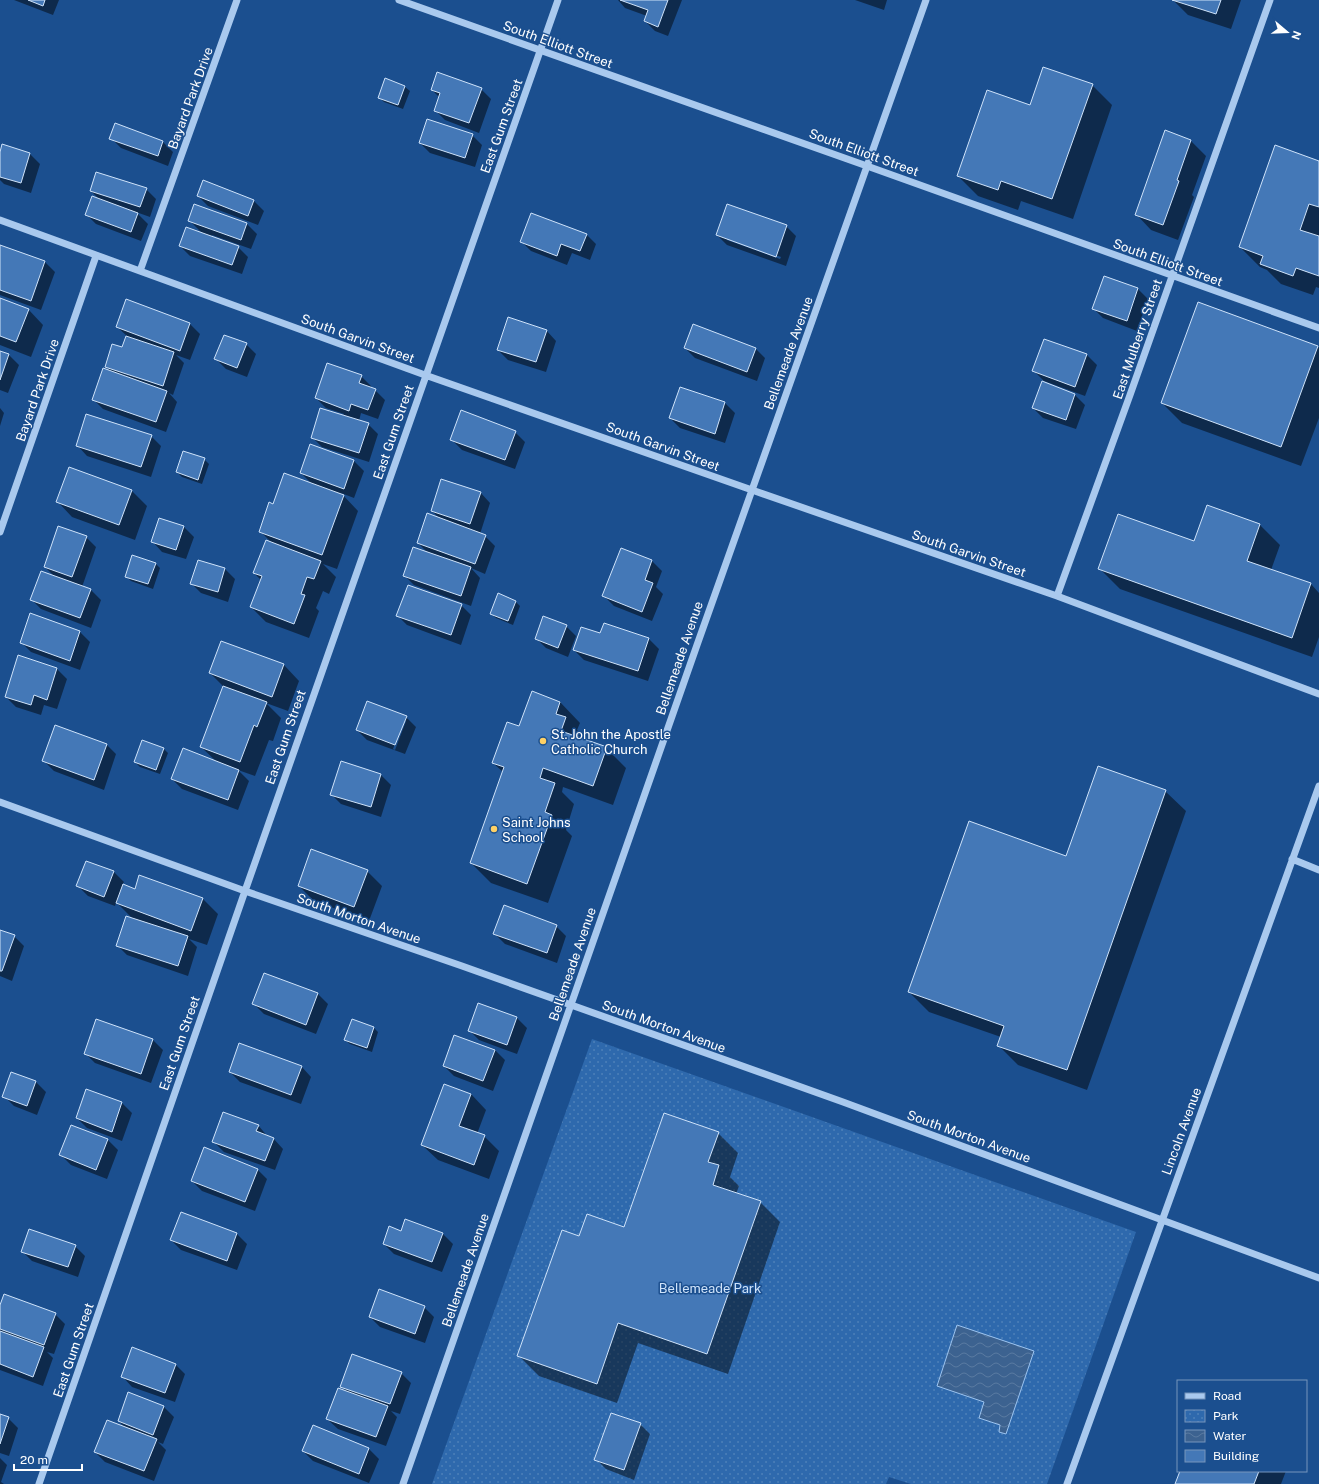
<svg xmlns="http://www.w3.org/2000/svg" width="1319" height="1484" font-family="'Public Sans',sans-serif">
<defs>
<pattern id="park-dots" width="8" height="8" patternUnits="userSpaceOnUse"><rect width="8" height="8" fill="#2e69ad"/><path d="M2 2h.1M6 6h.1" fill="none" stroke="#4d80b9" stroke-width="1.8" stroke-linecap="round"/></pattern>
<pattern id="water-waves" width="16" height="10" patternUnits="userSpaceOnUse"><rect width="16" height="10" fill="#3c6290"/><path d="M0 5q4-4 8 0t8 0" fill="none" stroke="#597aa1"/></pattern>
</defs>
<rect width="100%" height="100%" fill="#1b4f8f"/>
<path fill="url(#park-dots)" d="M 592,1039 L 1136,1232 L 1047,1484 L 911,1484 L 889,1477 L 886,1484 L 432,1484 Z"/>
<path fill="url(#water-waves)" stroke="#9cc4f0" d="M 957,1325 L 1034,1351 L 1006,1434 L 999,1432 L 1000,1425 L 979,1418 L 984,1402 L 937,1386 Z"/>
<path fill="#0007" fill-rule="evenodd" d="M 14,0 L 59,0 L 53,15 Z
M 618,0 L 682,0 L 668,36 L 655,31 L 645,21 L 647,16 L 625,8 Z
M 855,0 L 887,0 L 884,10 Z
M 1173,0 L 1241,0 L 1231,29 L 1188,15 Z
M 386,80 L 405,87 L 410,91 L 403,109 L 384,102 L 379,97 Z
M 1092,85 L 1112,105 L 1073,219 L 1021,201 L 1018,210 L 978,196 L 958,176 Z
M 481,89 L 491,99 L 479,133 L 445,120 L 435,110 L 440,98 L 432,90 Z
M 116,124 L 163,142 L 173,152 L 168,166 L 121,148 L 111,138 Z
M 472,135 L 482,145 L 475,167 L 430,153 L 420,143 Z
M 1191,141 L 1206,156 L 1192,195 L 1194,197 L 1178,240 L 1151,230 L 1136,214 Z
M 3,146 L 30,154 L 40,164 L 31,193 L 4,184 L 0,180 L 0,155 Z
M 1319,162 L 1319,288 L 1316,287 L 1313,295 L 1281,284 L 1267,270 L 1260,267 L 1240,247 Z
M 146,189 L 156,199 L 150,217 L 136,212 L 148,224 L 141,241 L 96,224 L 86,214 L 100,200 L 91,191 Z
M 198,196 L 254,201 L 264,211 L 258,225 L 208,206 Z
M 195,205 L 247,224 L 257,234 L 251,249 L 212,235 L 211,237 L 238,247 L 248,257 L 242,274 L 190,256 L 180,246 L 203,234 L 189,220 Z
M 786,226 L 796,236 L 786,266 L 727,245 L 717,235 ZM 727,238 L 781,257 L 780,259 L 727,240 Z
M 586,234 L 596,244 L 590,260 L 572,253 L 567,265 L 531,251 L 521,241 Z
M 0,246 L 45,262 L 55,272 L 41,310 L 0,295 Z
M 1105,277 L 1138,289 L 1148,299 L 1137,331 L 1103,318 L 1093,308 Z
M 0,299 L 28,309 L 43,325 L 31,357 L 0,345 Z
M 190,324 L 200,334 L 190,360 L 176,355 L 184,363 L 173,395 L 169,393 L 177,402 L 166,432 L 103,409 L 93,399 L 111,372 L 106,366 L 122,348 L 127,336 L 117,327 Z
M 546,330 L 556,341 L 546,372 L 508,360 L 498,350 Z
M 246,344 L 256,354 L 247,377 L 226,369 L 216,359 Z
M 1318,347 L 1319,348 L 1319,418 L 1301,466 L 1182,423 L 1162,403 Z
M 685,348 L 755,348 L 765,358 L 757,381 L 695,358 Z
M 0,352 L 9,355 L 19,365 L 8,393 L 0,390 Z
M 1087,355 L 1097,365 L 1085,396 L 1044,381 L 1034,371 Z
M 361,376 L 371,386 L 370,389 L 375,390 L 385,400 L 378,419 L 361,413 L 359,421 L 368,424 L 378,434 L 369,462 L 322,447 L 312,437 L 343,416 L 344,414 L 326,408 L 316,398 Z
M 1042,383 L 1075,395 L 1085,405 L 1076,429 L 1043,418 L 1033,408 Z
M 725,403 L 735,413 L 725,443 L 680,428 L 670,418 Z
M 0,408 L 4,413 L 0,426 Z
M 515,432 L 525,442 L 515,469 L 462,450 L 452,440 Z
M 151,436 L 161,446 L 151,477 L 87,456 L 77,445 Z
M 311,446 L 354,461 L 364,471 L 354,498 L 341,493 L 358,511 L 337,569 L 323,564 L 336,577 L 329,594 L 323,591 L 316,608 L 319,611 L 309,638 L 266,622 L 251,607 L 261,580 L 254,573 L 273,544 L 260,531 L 274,505 L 313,485 L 301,473 Z
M 204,459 L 209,464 L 202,484 L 182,477 L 177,472 Z
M 69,468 L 132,491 L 147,506 L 135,540 L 72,517 L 57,501 Z
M 480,492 L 490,503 L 480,534 L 485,536 L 495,546 L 485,574 L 471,568 L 480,578 L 471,606 L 414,585 L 404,575 L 428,553 L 418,543 L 440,519 L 432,511 Z
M 1207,507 L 1260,525 L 1280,545 L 1271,570 L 1311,584 L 1319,593 L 1319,637 L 1312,657 L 1120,589 L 1100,569 L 1195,542 Z
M 184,527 L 194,537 L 186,559 L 162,552 L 152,541 Z
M 86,537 L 96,547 L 82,587 L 91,590 L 101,600 L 91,628 L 41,609 L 31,599 L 55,577 L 45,567 Z
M 622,549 L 652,561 L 662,571 L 656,587 L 663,594 L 652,621 L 614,606 L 604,596 Z
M 155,563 L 160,568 L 153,589 L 131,581 L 126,576 Z
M 225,569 L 235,579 L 228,602 L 201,593 L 191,583 Z
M 515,601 L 520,606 L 513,625 L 496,618 L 491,614 Z
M 461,605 L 471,615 L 461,645 L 407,625 L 397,615 Z
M 31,615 L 80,632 L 90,642 L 80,670 L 31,652 L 21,642 Z
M 566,626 L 576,636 L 568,657 L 546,648 L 536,638 Z
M 601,635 L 649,639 L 659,649 L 648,681 L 584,660 L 574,650 Z
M 221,642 L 284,665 L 299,681 L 288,711 L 266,703 L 281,718 L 273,741 L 269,740 L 255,776 L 238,770 L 249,781 L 238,810 L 182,789 L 172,779 L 217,762 L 201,747 L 224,687 L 210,673 Z
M 19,657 L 57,669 L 67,679 L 57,709 L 44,705 L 41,715 L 16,707 L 6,697 Z
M 560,702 L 580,723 L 577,730 L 586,738 L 585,740 L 606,748 L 626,768 L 613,805 L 563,787 L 562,792 L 574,804 L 566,830 L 572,836 L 548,903 L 491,883 L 471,863 L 503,772 L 493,763 Z
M 406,717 L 416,727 L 405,754 L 367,740 L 357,730 ZM 404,721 L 406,721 L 395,750 L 393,749 Z
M 106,744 L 116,754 L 104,790 L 54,771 L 44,761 Z
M 163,748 L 168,753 L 160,774 L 140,767 L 135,762 Z
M 342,762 L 381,775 L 391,785 L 381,817 L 341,804 L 331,794 Z
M 1165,791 L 1186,811 L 1087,1090 L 1018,1065 L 998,1045 L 1001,1037 L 929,1012 L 909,992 L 1066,857 Z
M 367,871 L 382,886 L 369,921 L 314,901 L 299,886 Z
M 114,872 L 124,882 L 122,885 L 135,890 L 140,877 L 203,899 L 218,914 L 207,945 L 189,939 L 197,947 L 188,976 L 127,955 L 117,945 L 134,920 L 116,902 L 115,906 L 88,896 L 78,886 Z
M 556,926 L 566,936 L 557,963 L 505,944 L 495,934 Z
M 0,931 L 14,936 L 24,946 L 12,981 L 0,976 Z
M 265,974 L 318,994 L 328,1004 L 316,1034 L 264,1014 L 254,1004 Z
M 517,1018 L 527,1028 L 517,1054 L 479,1040 L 469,1030 Z
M 97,1020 L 153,1040 L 163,1050 L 151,1083 L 95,1063 L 85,1053 Z
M 374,1028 L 378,1032 L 372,1052 L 350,1044 L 345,1040 Z
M 495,1050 L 505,1060 L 493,1091 L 454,1076 L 444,1066 Z
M 301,1066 L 311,1077 L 301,1104 L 240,1082 L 230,1072 Z
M 12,1074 L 36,1082 L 46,1092 L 37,1115 L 14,1106 L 4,1096 Z
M 87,1090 L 122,1103 L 132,1113 L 122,1141 L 87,1128 L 77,1118 Z
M 471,1094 L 486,1110 L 477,1134 L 484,1136 L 499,1151 L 489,1179 L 438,1160 L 422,1145 Z
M 258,1125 L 268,1137 L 273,1138 L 283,1149 L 275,1170 L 224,1152 L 214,1142 Z
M 718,1133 L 738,1153 L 730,1177 L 739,1186 L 736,1194 L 760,1202 L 780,1222 L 728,1374 L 638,1343 L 617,1403 L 539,1376 L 519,1356 L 580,1237 L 625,1229 Z
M 108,1140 L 118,1150 L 107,1179 L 71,1165 L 61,1155 Z
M 257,1169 L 267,1179 L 255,1211 L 202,1191 L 192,1181 Z
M 181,1213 L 237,1234 L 247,1244 L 237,1270 L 181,1250 L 171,1240 Z
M 401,1232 L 443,1234 L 453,1244 L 442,1272 L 394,1254 L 384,1244 Z
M 75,1246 L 85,1256 L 78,1277 L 32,1261 L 22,1251 Z
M 424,1307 L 434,1317 L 425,1343 L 380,1327 L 370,1317 Z
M 0,1308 L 55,1314 L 65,1324 L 54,1354 L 47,1352 L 53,1358 L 43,1386 L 0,1370 Z
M 175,1364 L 185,1374 L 175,1402 L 132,1387 L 122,1376 Z
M 401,1373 L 411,1383 L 400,1414 L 391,1411 L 397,1417 L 386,1446 L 338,1429 L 327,1419 L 347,1392 L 341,1386 Z
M 164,1407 L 174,1417 L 163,1444 L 158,1442 L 166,1450 L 154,1481 L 105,1462 L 95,1452 L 126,1429 L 119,1421 Z
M 0,1415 L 8,1418 L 18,1428 L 9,1456 L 0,1453 Z
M 640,1424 L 650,1434 L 634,1480 L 606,1469 L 596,1459 Z
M 369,1449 L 379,1459 L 369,1483 L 313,1461 L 303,1451 Z
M 0,1458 L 7,1465 L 1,1482 L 4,1484 L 0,1484 Z
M 1181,1471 L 1286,1471 L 1281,1484 L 1176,1484 Z"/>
<path fill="#4478b7" stroke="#cfe3fa" d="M 28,0 L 45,0 L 43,6 Z
M 620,0 L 668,0 L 658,27 L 644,21 L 648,10 Z
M 1172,0 L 1221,0 L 1216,14 Z
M 1043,67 L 1093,84 L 1052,199 L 1001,181 L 998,190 L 957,176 L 987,90 L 1030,105 Z
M 437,72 L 482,88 L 469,123 L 434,111 L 440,93 L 431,90 Z
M 385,78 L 405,86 L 398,105 L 378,98 Z
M 427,119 L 473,134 L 465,158 L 419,143 Z
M 115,123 L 163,141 L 158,156 L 109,139 Z
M 1165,130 L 1191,140 L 1177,180 L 1179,181 L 1163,225 L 1135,215 Z
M 2,144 L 30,153 L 21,183 L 0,177 L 0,152 Z
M 1275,145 L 1319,161 L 1319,207 L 1309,204 L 1300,230 L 1319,236 L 1319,276 L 1296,268 L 1293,276 L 1260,264 L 1263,256 L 1239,247 Z
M 96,172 L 147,188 L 140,207 L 90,191 Z
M 203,180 L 254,200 L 248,216 L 197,196 Z
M 92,196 L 138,213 L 131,232 L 85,215 Z
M 194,204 L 247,223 L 241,240 L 188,221 Z
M 727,204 L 787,225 L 776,257 L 716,235 Z
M 531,213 L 587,234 L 580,251 L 561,244 L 557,256 L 520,242 Z
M 186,227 L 239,246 L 232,265 L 179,246 Z
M 0,245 L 45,261 L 31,301 L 0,290 Z
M 1104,276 L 1138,288 L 1127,321 L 1092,309 Z
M 0,298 L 29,309 L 16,342 L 0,336 Z
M 126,299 L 190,323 L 180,351 L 116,327 Z
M 1198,302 L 1318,346 L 1281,447 L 1161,403 Z
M 508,317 L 547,330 L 536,362 L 497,350 Z
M 693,324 L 756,348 L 747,372 L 684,348 Z
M 224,335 L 247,343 L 237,368 L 214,359 Z
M 126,336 L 174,352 L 163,386 L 105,367 L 112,344 L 122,347 Z
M 1044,339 L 1087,354 L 1075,387 L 1032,371 Z
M 0,351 L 9,354 L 0,380 Z
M 327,363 L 362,375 L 359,383 L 376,389 L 368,410 L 351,404 L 349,411 L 315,398 Z
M 103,368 L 167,391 L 156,422 L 92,400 Z
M 1042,381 L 1075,394 L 1066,420 L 1032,408 Z
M 680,387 L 725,402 L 715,434 L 669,418 Z
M 320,408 L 369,423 L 359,453 L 311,438 Z
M 461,410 L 516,431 L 505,460 L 450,440 Z
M 86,414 L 152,435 L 141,467 L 76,446 Z
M 310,444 L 354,460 L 344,489 L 300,473 Z
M 183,451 L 205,458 L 198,480 L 176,472 Z
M 69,467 L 132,490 L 119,525 L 56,502 Z
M 284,473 L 344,495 L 322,555 L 259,532 L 269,502 L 273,504 Z
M 441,479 L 481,492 L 470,524 L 431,511 Z
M 1207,505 L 1260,524 L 1247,561 L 1311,583 L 1292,638 L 1098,569 L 1118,514 L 1194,541 Z
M 427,513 L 486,535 L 475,564 L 417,543 Z
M 159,518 L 184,526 L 176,550 L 151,542 Z
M 58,526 L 87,536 L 72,577 L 44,567 Z
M 266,540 L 321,561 L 314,579 L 307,577 L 301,594 L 305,595 L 294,624 L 250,607 L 262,576 L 253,573 Z
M 413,547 L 471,567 L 461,596 L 403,576 Z
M 621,548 L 652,560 L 645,580 L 653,583 L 642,612 L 602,596 Z
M 132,555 L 156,563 L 148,584 L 125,577 Z
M 198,560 L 225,568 L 218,592 L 190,584 Z
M 41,571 L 91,589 L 80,618 L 30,600 Z
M 408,585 L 462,604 L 451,635 L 396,616 Z
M 498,593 L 516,601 L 508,621 L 490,614 Z
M 30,613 L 80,631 L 70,661 L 20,643 Z
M 543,616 L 567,625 L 558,648 L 535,639 Z
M 604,623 L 649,638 L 638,671 L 573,650 L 581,627 L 600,633 Z
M 221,641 L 284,664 L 272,697 L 209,673 Z
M 18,655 L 57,668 L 47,700 L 34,695 L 31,705 L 5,697 Z
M 223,686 L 267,702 L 257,727 L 254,725 L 240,762 L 200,747 Z
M 532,691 L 560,702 L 556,714 L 566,717 L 561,731 L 607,747 L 593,786 L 543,768 L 540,778 L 555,783 L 545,812 L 552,815 L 527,884 L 470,863 L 504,767 L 492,763 L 507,722 L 519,726 Z
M 367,701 L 407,716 L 395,745 L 356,730 Z
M 55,725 L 107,744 L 94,780 L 42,761 Z
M 142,740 L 164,748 L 156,770 L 134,762 Z
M 183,748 L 239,770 L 228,800 L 171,779 Z
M 341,761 L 381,774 L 371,807 L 330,795 Z
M 1098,766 L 1166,790 L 1067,1070 L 997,1046 L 1004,1026 L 908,992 L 969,821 L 1066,856 Z
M 311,849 L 368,870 L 354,907 L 298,886 Z
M 86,861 L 114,871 L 104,897 L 76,886 Z
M 139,875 L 203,898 L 191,931 L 116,903 L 123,884 L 135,889 Z
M 504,905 L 557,925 L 547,953 L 493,934 Z
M 126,916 L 188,936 L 178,966 L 116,946 Z
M 0,930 L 15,935 L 2,971 L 0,971 Z
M 264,973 L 318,993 L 306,1025 L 252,1004 Z
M 478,1003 L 517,1017 L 507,1045 L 468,1031 Z
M 96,1019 L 153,1039 L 141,1074 L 84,1054 Z
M 352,1019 L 374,1027 L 367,1048 L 344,1040 Z
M 454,1035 L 495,1050 L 483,1081 L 443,1066 Z
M 239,1043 L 302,1066 L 291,1095 L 229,1072 Z
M 11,1072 L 36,1081 L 27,1106 L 2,1097 Z
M 444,1084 L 471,1094 L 459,1126 L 485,1135 L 474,1165 L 421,1145 Z
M 86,1089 L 122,1102 L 112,1132 L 76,1118 Z
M 223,1112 L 259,1125 L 256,1131 L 274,1138 L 265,1161 L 212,1142 Z
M 664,1113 L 719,1132 L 708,1162 L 719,1165 L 713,1185 L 761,1201 L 707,1354 L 618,1323 L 597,1384 L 517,1356 L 562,1230 L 579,1236 L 587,1214 L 624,1227 Z
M 71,1125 L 108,1139 L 96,1170 L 59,1155 Z
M 204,1147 L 258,1169 L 245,1202 L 191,1181 Z
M 181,1212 L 237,1233 L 227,1261 L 170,1240 Z
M 405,1219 L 443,1233 L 432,1262 L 383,1244 L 389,1226 L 401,1231 Z
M 29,1229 L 76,1245 L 68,1267 L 21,1252 Z
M 379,1289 L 425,1306 L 415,1334 L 369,1317 Z
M 4,1294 L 56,1313 L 44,1345 L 0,1329 L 0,1305 Z
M 0,1331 L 44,1347 L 33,1377 L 0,1364 Z
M 132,1347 L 176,1364 L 165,1393 L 121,1377 Z
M 352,1354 L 402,1372 L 390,1404 L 340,1387 Z
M 338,1388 L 388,1406 L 376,1437 L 326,1419 Z
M 128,1392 L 164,1406 L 153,1435 L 118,1421 Z
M 611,1413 L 641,1423 L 624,1470 L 594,1460 Z
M 0,1414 L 9,1417 L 0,1444 Z
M 107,1420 L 157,1439 L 144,1471 L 94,1452 Z
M 313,1425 L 369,1448 L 359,1474 L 302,1451 Z
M 1180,1471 L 1259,1471 L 1254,1484 L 1175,1484 Z"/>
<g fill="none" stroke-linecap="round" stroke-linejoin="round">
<path stroke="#a9c9ee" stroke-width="7" d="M 399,0 L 867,166 L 1319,328
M 0,220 L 425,375 L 752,490 L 1057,596 L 1319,694
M 140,271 L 237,0
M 0,532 L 96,256
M 1057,596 L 1130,395 L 1270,0
M 0,802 L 245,891 L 462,966 L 843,1102 L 1319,1278
M 1292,859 L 1319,870
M 39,1484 L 245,891 L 558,0
M 403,1484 L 697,645 L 926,0
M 1067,1484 L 1319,786"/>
</g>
<g fill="#ffd166" stroke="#1b4f8f" stroke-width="1.5">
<circle cx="543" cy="741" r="4"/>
<circle cx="494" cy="829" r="4"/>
</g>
<g text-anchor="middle" stroke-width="3" stroke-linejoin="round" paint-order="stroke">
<g font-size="13" fill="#fff" stroke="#1b4f8f">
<text transform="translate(558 44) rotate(20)" y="5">South Elliott Street</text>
<text transform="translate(190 98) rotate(-70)" y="5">Bayard Park Drive</text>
<text transform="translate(501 126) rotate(-70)" y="5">East Gum Street</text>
<text transform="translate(864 152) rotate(20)" y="5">South Elliott Street</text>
<text transform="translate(1168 262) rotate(20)" y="5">South Elliott Street</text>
<text transform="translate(358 338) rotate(20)" y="5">South Garvin Street</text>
<text transform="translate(1137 339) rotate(-71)" y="5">East Mulberry Street</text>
<text transform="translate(788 353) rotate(-70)" y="5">Bellemeade Avenue</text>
<text transform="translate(37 390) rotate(-71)" y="5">Bayard Park Drive</text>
<text transform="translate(393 432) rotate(-71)" y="5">East Gum Street</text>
<text transform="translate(663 446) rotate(20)" y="5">South Garvin Street</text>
<text transform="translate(969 553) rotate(19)" y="5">South Garvin Street</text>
<text transform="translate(679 658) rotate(-71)" y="5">Bellemeade Avenue</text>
<text transform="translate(285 737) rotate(-71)" y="5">East Gum Street</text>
<text transform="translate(359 918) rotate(19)" y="5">South Morton Avenue</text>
<text transform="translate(572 964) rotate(-71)" y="5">Bellemeade Avenue</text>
<text transform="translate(664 1026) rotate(20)" y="5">South Morton Avenue</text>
<text transform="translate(179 1043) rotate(-71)" y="5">East Gum Street</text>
<text transform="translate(1181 1131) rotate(-70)" y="5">Lincoln Avenue</text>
<text transform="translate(969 1136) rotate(20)" y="5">South Morton Avenue</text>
<text transform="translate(465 1270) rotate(-71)" y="5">Bellemeade Avenue</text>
<text transform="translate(73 1350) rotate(-71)" y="5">East Gum Street</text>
</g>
<g font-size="13" fill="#fff" stroke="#1b4f8f" text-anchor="start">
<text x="551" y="739">St. John the Apostle<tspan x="551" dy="15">Catholic Church</tspan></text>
<text x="502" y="827">Saint Johns<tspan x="502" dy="15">School</tspan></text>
</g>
<g font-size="13" fill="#cfe3fa" stroke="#1b4f8f">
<text x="710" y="1293">Bellemeade Park</text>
</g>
</g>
<rect x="1177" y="1380" width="130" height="92" fill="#1b4f8f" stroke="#7695bc"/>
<rect x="1185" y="1393" width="20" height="6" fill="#a9c9ee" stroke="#7695bc"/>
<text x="1213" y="1400" font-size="12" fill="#ffffff">Road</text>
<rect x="1185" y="1410" width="20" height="12" fill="url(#park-dots)" stroke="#7695bc"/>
<text x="1213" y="1420" font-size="12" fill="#ffffff">Park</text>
<rect x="1185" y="1430" width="20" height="12" fill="url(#water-waves)" stroke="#7695bc"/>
<text x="1213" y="1440" font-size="12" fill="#ffffff">Water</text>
<rect x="1185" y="1450" width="20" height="12" fill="#4478b7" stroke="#7695bc"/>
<text x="1213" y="1460" font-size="12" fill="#ffffff">Building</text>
<g transform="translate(1287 32) rotate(109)" stroke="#1b4f8f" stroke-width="3" paint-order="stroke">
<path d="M0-3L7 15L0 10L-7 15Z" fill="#ffffff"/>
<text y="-6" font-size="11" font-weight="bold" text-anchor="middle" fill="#ffffff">N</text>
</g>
<path d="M14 1464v6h68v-6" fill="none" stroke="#ffffff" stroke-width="2"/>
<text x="20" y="1464" font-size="12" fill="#ffffff" stroke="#1b4f8f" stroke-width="3" paint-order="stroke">20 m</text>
</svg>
